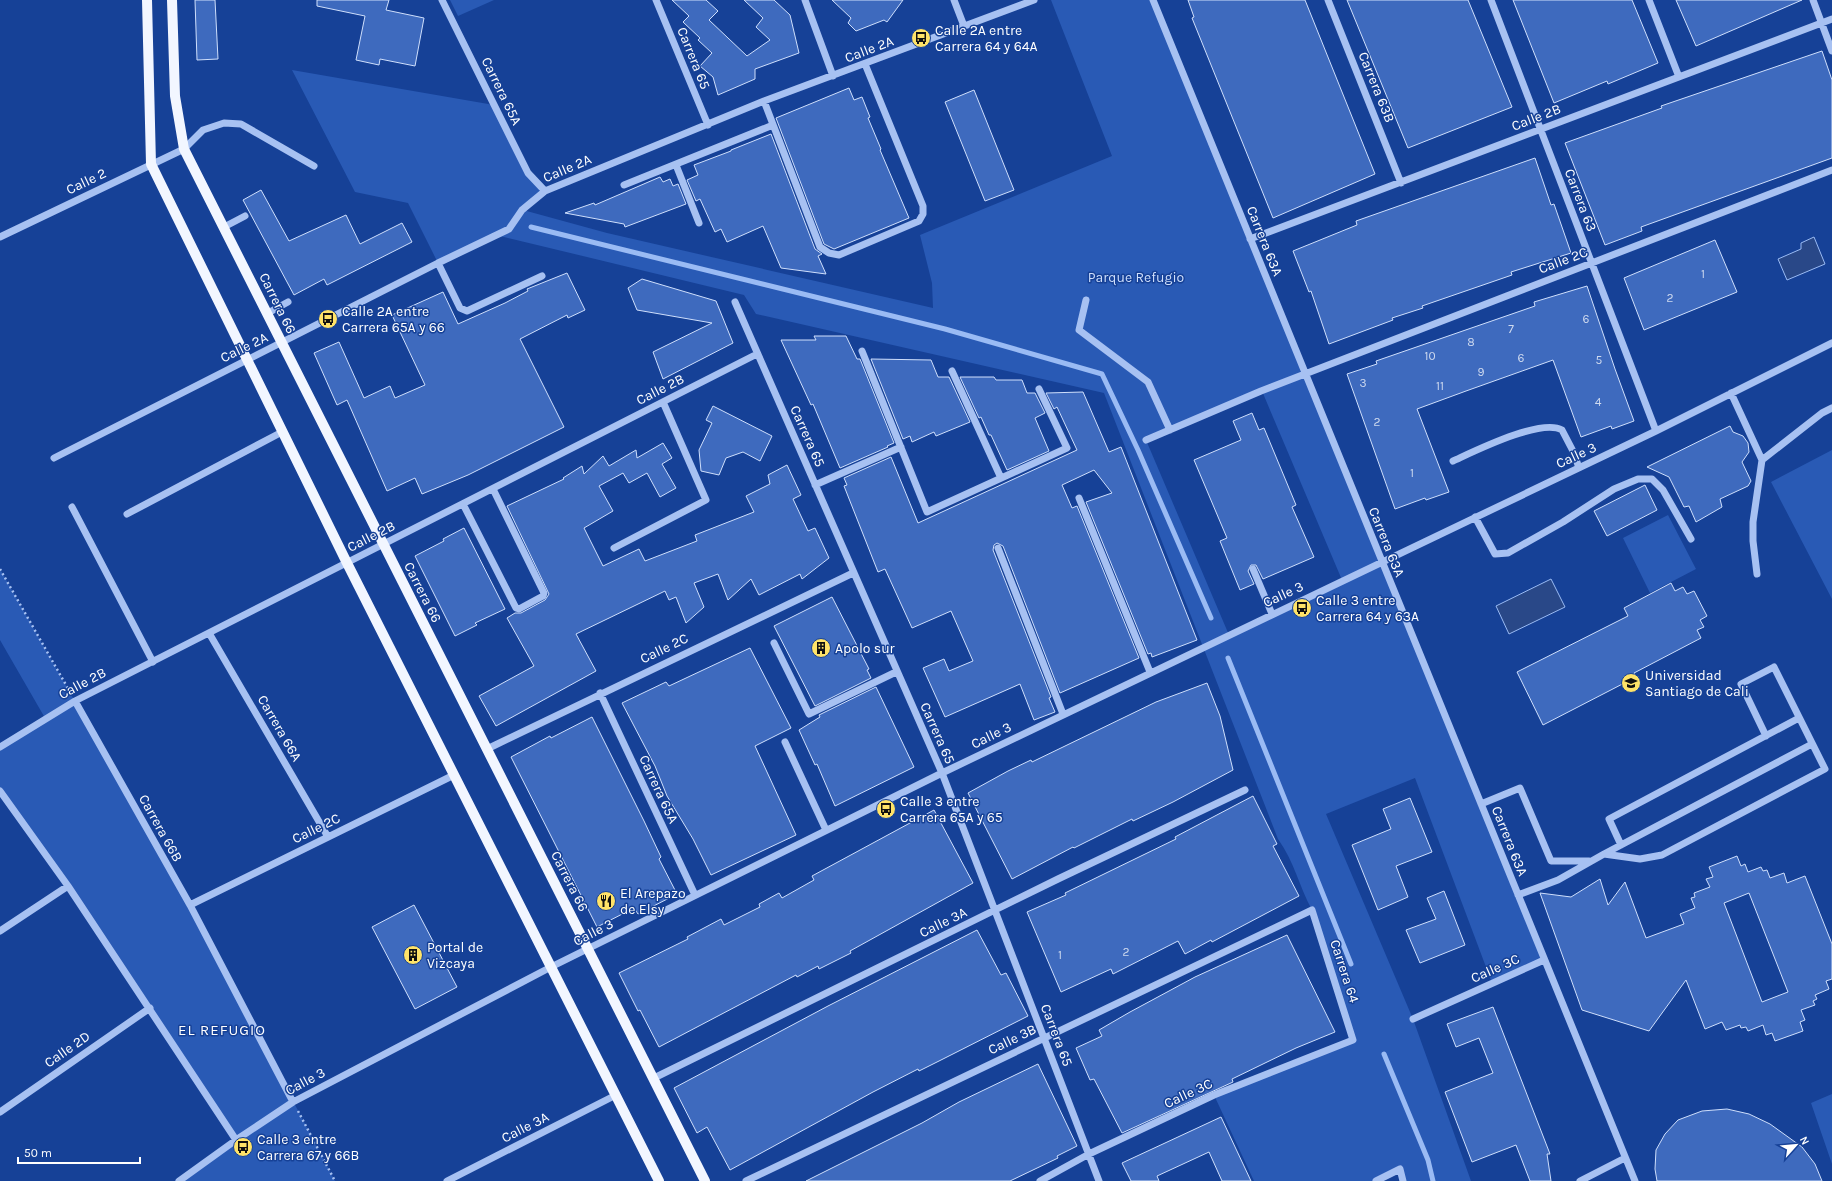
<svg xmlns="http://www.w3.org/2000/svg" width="1832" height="1181" font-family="Karla,sans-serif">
<rect width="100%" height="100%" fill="#164197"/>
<path fill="#295ab5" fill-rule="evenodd" d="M 450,0 L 494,0 L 458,16 Z
M 1051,0 L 1153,0 L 1544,960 L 1492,983 L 1415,778 L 1326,814 L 1413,1019 L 1471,1181 L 1403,1181 L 1400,1170 L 1376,1181 L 1254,1181 L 1214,1095 L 1353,1040 L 1312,910 C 1299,886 1294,861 1278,839 L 1104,393 L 756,314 L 744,295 L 496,235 L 438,263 L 408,203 L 355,192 L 292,70 L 494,105 L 528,173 L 545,191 L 523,210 L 607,233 L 933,308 L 932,283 L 920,235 L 1112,156 ZM 1262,391 L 1342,580 L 1229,635 L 1146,440 Z
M 1832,450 L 1832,599 L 1771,482 Z
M 1668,515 L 1696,569 L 1650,593 L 1623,538 Z
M 0,569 L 190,905 L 335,1181 L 179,1181 L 236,1139 L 0,791 L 0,747 L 45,718 L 0,640 Z
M 1832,1094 L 1832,1164 L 1811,1103 Z"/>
<path fill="#294888" stroke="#9abbf4" d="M 1814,237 L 1825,264 L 1787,280 L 1778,259 L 1801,249 L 1801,243 Z
M 1551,579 L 1565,607 L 1509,634 L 1496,606 Z"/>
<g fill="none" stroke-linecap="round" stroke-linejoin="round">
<path stroke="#9abbf4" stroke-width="5" d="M 531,227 L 945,329 L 1102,374 L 1138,450 L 1211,618
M 1228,658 L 1351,964
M 1384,1054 L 1428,1160 L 1433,1181"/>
</g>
<path fill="#3e6abe" stroke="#cfdffc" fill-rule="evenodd" d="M 195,0 L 215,0 L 218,59 L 197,60 Z
M 317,0 L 389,0 L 386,10 L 424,18 L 415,66 L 380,59 L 379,65 L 356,60 L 365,16 L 317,6 Z
M 672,0 L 706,0 L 718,11 L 709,20 L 747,56 L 770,40 L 756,27 L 763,18 L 744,0 L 774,0 L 790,15 L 799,53 L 755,69 L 755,79 L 718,95 L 713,77 L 700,66 L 712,53 L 698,40 L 700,38 L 683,22 L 689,16 Z
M 832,0 L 903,0 L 887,22 L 884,20 L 856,31 L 848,23 L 851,18 Z
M 1188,0 L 1305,0 L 1375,174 L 1273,218 L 1192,18 L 1194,17 Z
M 1347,0 L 1468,0 L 1512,107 L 1408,148 Z
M 1513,0 L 1632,0 L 1658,63 L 1608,84 L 1607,81 L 1554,103 Z
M 1676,0 L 1802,0 L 1696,46 Z
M 1822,51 L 1832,80 L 1832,158 L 1641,227 L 1642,231 L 1605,245 L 1565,143 L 1662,108 L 1661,106 Z
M 849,88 L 854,100 L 862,97 L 870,117 L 868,118 L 881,149 L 880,150 L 909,218 L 834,249 L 824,244 L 776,118 Z
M 974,90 L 1014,190 L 985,201 L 945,102 Z
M 771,134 L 815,249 L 822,254 L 818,256 L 826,274 L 781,268 L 763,226 L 727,242 L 721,229 L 715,232 L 700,199 L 696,201 L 687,180 L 698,175 L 694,165 L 731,151 L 731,150 Z
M 1535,158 L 1551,205 L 1554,204 L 1571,253 L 1511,272 L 1512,275 L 1422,306 L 1423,308 L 1392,318 L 1393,320 L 1329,344 L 1311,291 L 1309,292 L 1293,251 L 1357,225 L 1356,221 Z
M 660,177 L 663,182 L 670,179 L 673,186 L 678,184 L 686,204 L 625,227 L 624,224 L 565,213 L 594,203 L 595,205 Z
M 261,190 L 289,241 L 346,215 L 360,244 L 402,223 L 412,242 L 327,285 L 324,279 L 294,295 L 243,200 Z
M 1715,240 L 1737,292 L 1644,330 L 1624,278 Z
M 567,273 L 585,310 L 568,318 L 567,315 L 520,339 L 564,427 L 468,475 L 422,494 L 415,478 L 387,491 L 347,400 L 337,405 L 314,353 L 339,342 L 364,398 L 390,386 L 395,398 L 425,385 L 392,315 L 443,292 L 458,324 L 505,303 L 528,291 L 527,289 Z
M 642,279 L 716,301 L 733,343 L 663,379 L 653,352 L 712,323 L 637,310 L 628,288 Z
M 1587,286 L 1615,369 L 1634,421 L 1612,429 L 1611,426 L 1581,437 L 1553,360 L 1466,391 L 1417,409 L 1449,492 L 1426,500 L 1425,498 L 1395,509 L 1347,374 L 1377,364 L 1376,361 L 1535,306 L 1534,302 Z
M 814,336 L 846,336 L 857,359 L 860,359 L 894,443 L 887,446 L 888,447 L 840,468 L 813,404 L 811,405 L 781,340 L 816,340 Z
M 871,359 L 931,360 L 938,377 L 949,377 L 970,422 L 936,436 L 934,432 L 912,442 L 910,436 L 903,439 Z
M 960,377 L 994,377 L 996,380 L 1022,380 L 1027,393 L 1035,393 L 1045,413 L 1035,418 L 1049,451 L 1007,470 L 991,435 L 989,435 L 981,417 L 979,418 Z
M 1083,392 L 1109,452 L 1121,447 L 1197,640 L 1152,657 L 1151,653 L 1148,654 L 1086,502 L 1112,493 L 1094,470 L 1062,485 L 1072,508 L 1077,506 L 1139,658 L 1060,693 L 1003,546 L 997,543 L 994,545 L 993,550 L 1051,697 L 1049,698 L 1055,712 L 1034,720 L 1020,684 L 945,717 L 923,668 L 944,659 L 949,671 L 973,661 L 951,611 L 912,628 L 885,569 L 878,572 L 844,486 L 847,485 L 844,478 L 891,457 L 918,523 L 1077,450 L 1057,407 L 1054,409 L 1046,393 Z
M 713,406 L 772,436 L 760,461 L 743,452 L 726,458 L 719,475 L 701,471 L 699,450 L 712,423 L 706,420 Z
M 1252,413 L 1259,430 L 1264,428 L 1296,505 L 1292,507 L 1314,557 L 1263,579 L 1256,565 L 1251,565 L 1248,571 L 1254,584 L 1240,590 L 1220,541 L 1227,538 L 1194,460 L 1241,440 L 1233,421 Z
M 1730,426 L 1733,432 L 1743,436 L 1748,443 L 1749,452 L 1742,462 L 1751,481 L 1748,486 L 1720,499 L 1722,507 L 1696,522 L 1689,506 L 1684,507 L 1669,477 L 1647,467 Z
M 663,443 L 672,458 L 662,464 L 676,488 L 660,497 L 647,473 L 629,483 L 623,473 L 599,486 L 613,511 L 584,528 L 603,566 L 639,549 L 645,561 L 697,541 L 695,535 L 754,512 L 746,496 L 770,484 L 768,475 L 787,465 L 801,495 L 793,499 L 808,531 L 815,528 L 829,558 L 802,579 L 800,574 L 759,595 L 751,579 L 728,600 L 718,574 L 694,583 L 704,607 L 686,623 L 676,597 L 669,600 L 665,591 L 576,634 L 596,671 L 496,726 L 479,696 L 534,666 L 507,618 L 515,613 L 521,613 L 545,600 L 549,594 L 507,506 L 564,479 L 563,478 L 582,466 L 584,474 L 603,456 L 609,466 L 636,450 L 637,458 Z
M 1645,485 L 1657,510 L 1607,536 L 1594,511 Z
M 464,528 L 505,609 L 475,623 L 477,625 L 455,636 L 415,556 L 444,541 L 443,539 Z
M 1671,583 L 1675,591 L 1683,587 L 1687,594 L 1694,591 L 1707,616 L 1700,620 L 1704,627 L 1697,630 L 1701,638 L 1634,673 L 1636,677 L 1543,725 L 1517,672 L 1628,616 L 1624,608 Z
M 832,597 L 869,669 L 867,670 L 871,678 L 815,706 L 774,626 Z
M 750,648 L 791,728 L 755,746 L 796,835 L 711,875 L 693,839 L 667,796 L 655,766 L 622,703 L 666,682 L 669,686 Z
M 1207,683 L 1220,716 L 1233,770 L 1173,802 L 1133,821 L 1132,819 L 1074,848 L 1073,847 L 1012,879 L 968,793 L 1008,771 L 1031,760 L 1032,762 L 1156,702 Z
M 876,687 L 914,767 L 835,806 L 817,764 L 815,765 L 799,730 L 820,717 L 819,715 Z
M 592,717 L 644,821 L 661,857 L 659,859 L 677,894 L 638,914 L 634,908 L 597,927 L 511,757 L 550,736 L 551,738 Z
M 1253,796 L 1277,844 L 1273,846 L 1299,896 L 1212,942 L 1211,940 L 1185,954 L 1178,941 L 1113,974 L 1111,969 L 1061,992 L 1027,912 L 1066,895 L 1065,893 L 1176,839 L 1175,837 Z
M 1410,798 L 1432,852 L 1396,866 L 1408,897 L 1378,910 L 1352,845 L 1391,829 L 1383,809 Z
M 934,810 L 973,883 L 850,951 L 851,953 L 819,969 L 818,966 L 797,977 L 796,975 L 659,1047 L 640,1010 L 638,1011 L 619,973 L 688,939 L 687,937 L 721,919 L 724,925 L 760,907 L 759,904 L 779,893 L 782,898 L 814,880 L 812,876 Z
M 1737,856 L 1741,866 L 1745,864 L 1748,872 L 1761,867 L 1763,871 L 1767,870 L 1770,878 L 1784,873 L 1787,883 L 1805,876 L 1832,944 L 1832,979 L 1826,981 L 1829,989 L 1815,995 L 1817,999 L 1813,1001 L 1815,1005 L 1801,1010 L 1805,1020 L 1800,1022 L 1803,1031 L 1775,1041 L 1772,1033 L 1766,1035 L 1763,1025 L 1748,1031 L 1746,1027 L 1741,1028 L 1740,1025 L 1726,1030 L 1722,1022 L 1705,1029 L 1686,980 L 1649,1031 L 1582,1010 L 1540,893 L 1571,897 L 1600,879 L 1608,905 L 1625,882 L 1646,938 L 1684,924 L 1680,914 L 1695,908 L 1691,898 L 1695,897 L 1694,893 L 1710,887 L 1706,879 L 1713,877 L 1709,867 ZM 1749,893 L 1788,992 L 1762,1002 L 1724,903 Z
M 1444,891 L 1465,945 L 1420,963 L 1406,930 L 1436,919 L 1427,898 Z
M 414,905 L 457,987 L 415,1009 L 372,927 Z
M 977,930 L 1001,975 L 1006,973 L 1028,1016 L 941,1060 L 919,1071 L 918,1069 L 873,1092 L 730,1170 L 707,1127 L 697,1133 L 674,1088 L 828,1006 Z
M 1287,935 L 1335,1032 L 1296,1048 L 1232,1079 L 1233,1082 L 1122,1133 L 1094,1079 L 1090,1080 L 1076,1048 L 1102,1036 L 1099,1030 L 1130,1012 L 1195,977 Z
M 1493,1007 L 1550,1154 L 1547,1154 L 1551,1181 L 1530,1181 L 1516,1145 L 1472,1162 L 1445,1092 L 1493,1073 L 1479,1038 L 1456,1047 L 1447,1024 Z
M 1038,1064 L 1077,1146 L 1057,1156 L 1058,1158 L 1010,1181 L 806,1181 L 922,1123 L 959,1102 Z
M 1727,1109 L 1749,1114 L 1770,1124 L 1802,1147 L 1815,1164 L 1822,1181 L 1657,1181 L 1655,1169 L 1656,1150 L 1665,1134 L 1678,1120 L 1702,1111 Z
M 1221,1117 L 1251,1181 L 1222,1181 L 1209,1152 L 1157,1176 L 1159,1181 L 1131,1181 L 1122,1163 Z"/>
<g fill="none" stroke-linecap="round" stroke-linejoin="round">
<path stroke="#a7c1f2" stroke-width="2.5" stroke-dasharray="2 3" stroke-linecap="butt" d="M 0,569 L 70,692
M 298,1111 L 335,1181"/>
<path stroke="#a7c1f2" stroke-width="7" d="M 442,0 L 528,173 L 545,191
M 656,0 L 708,125
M 805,0 L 833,76
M 954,0 L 964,26
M 1153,0 L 1635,1181
M 1328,0 L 1401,183
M 1491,0 L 1656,431
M 1649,0 L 1679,77
M 1813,0 L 1832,51
M 764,101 L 820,247 L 829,253 L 839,255 L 919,221 L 923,214 L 923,206 L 865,64
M 676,165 L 699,223
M 624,185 L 773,125
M 224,227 L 245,216
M 0,237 L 184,149 L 203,130 L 224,123 L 241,124 L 314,166
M 1250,239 L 1832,19
M 438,263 L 460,308 L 467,311 L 542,276
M 1086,300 L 1079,330 L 1148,382 L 1170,430
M 735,302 L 942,773 L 1099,1181
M 268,313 L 288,302
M 862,351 L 927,512 L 1067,448 L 1039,389
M 952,371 L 1001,478
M 1731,393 L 1762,460
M 1146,440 L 1261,391 L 1832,170
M 54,458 L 438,263 L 509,229 L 522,210 L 545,191 L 764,101 L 1034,0
M 1453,461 C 1475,451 1541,418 1562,430 L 1574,453 L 1579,468
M 815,485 L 901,447
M 1079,498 L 1150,672
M 463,504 L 516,608 L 519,609 L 543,596 L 544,593 L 493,489
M 72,507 L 153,662
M 127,514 L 282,432
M 1475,517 L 1495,554 L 1508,553 L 1563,522 L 1614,489 L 1638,479 L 1652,479 L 1663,490 L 1691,539
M 614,548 L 706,500 L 663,402
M 998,548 L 1063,714
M 1253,569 L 1272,614
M 1757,574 L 1753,541 L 1753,522 L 1762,460 L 1822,413 L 1832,408
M 209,633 L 328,837
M 774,643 L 809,714 L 896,672
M 600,693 L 695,895
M 75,701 L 190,905 L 293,1102
M 785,742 L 826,830
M 0,747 L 75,701 L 757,354
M 487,749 L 853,573
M 0,791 L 68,886 L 236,1140
M 1481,804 L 1520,788 L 1551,861 L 1589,861
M 1621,845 L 1609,819 L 1799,718
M 1604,854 L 1812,744
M 1518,895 L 1558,880 L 1604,854 L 1640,859 L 1662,855 L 1825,769 L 1774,667 L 1741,684 L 1766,736
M 190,905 L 454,775
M 0,931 L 68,886
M 1413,1019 L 1544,960
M 654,1078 L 1058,879 L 1245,790
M 0,1112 L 150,1008
M 179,1181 L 236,1140 L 293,1102 L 551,967 L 942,773 L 1656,431 L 1832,343
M 447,1181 L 616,1095
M 746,1181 L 1312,910 L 1353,1040 L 1214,1095 L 1089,1154 L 1040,1181
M 1376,1181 L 1400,1169 L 1403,1181
M 1580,1181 L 1625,1158"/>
<path stroke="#f2f6ff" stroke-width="10" d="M 147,0 L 151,164 L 347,563 L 659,1181
M 172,0 L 175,96 L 184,149 L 705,1181"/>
</g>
<defs>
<g id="bus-disc" transform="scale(1)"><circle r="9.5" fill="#ffe368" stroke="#164197"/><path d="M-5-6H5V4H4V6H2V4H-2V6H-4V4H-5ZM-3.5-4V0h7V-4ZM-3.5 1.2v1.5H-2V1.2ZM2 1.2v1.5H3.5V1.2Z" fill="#111"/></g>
<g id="building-disc" transform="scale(1)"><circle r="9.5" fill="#ffe368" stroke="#164197"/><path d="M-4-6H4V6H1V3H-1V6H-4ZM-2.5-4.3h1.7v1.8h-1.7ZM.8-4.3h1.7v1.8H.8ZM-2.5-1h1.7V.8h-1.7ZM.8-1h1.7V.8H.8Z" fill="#111"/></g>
<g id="university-disc" transform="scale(1)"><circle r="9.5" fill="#ffe368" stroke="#164197"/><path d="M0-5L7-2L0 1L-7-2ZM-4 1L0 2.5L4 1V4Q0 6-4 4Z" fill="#111"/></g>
<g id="restaurant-disc" transform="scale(1)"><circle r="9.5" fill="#ffe368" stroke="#164197"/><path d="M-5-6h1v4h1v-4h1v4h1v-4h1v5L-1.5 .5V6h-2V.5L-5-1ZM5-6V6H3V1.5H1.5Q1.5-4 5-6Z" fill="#111"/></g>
</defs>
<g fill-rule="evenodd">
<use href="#bus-disc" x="921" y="38"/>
<use href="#bus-disc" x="328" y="319"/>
<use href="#bus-disc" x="1302" y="608"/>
<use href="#building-disc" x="821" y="648"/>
<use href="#university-disc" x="1631" y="683"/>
<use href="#bus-disc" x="886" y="809"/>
<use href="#restaurant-disc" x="606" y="901"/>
<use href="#building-disc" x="413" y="955"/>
<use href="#bus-disc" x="243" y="1147"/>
</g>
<g text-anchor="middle" stroke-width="3" stroke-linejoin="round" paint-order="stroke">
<g font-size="12" fill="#cfdaef">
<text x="1703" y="278">1</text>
<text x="1670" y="302">2</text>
<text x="1586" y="323">6</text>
<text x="1511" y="333">7</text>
<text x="1471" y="346">8</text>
<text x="1430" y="360">10</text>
<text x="1521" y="362">6</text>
<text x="1599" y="364">5</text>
<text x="1481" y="376">9</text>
<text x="1363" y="387">3</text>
<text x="1440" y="390">11</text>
<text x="1598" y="406">4</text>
<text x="1377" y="426">2</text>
<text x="1412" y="477">1</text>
<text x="1126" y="956">2</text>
<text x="1060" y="959">1</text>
</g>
<g font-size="14" fill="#fff" stroke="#164197" text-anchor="start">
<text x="935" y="35">Calle 2A entre<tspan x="935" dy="16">Carrera 64 y 64A</tspan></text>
<text x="342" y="316">Calle 2A entre<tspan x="342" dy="16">Carrera 65A y 66</tspan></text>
<text x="1316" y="605">Calle 3 entre<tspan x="1316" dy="16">Carrera 64 y 63A</tspan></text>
<text x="835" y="653">Apolo sur</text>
<text x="1645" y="680">Universidad<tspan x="1645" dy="16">Santiago de Cali</tspan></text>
<text x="900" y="806">Calle 3 entre<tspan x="900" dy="16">Carrera 65A y 65</tspan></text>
<text x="620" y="898">El Arepazo<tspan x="620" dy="16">de Elsy</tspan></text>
<text x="427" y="952">Portal de<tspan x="427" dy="16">Vizcaya</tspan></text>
<text x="257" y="1144">Calle 3 entre<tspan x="257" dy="16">Carrera 67 y 66B</tspan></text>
</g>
<g font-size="14" fill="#fff" stroke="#164197">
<text transform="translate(869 49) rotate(-21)" y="5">Calle 2A</text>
<text transform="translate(694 58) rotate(68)" y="5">Carrera 65</text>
<text transform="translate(1377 87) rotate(68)" y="5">Carrera 63B</text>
<text transform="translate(502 91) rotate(64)" y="5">Carrera 65A</text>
<text transform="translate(1536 117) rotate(-21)" y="5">Calle 2B</text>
<text transform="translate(567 168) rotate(-23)" y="5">Calle 2A</text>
<text transform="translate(86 181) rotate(-26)" y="5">Calle 2</text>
<text transform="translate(1581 200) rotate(69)" y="5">Carrera 63</text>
<text transform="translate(1265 241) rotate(68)" y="5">Carrera 63A</text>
<text transform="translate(1563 260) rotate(-21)" y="5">Calle 2C</text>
<text transform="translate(278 303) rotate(64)" y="5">Carrera 66</text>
<text transform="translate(244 347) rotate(-26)" y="5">Calle 2A</text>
<text transform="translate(660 389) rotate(-27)" y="5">Calle 2B</text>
<text transform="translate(808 436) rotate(66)" y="5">Carrera 65</text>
<text transform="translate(1576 455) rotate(-25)" y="5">Calle 3</text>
<text transform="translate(371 536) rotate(-27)" y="5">Calle 2B</text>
<text transform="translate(1387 542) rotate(68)" y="5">Carrera 63A</text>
<text transform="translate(423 592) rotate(63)" y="5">Carrera 66</text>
<text transform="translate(1283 594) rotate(-25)" y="5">Calle 3</text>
<text transform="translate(664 648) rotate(-26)" y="5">Calle 2C</text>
<text transform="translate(82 683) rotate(-28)" y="5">Calle 2B</text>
<text transform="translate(280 728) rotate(60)" y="5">Carrera 66A</text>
<text transform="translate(938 733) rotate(66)" y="5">Carrera 65</text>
<text transform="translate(991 735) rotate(-26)" y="5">Calle 3</text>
<text transform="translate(659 789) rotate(65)" y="5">Carrera 65A</text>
<text transform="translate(161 828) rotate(61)" y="5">Carrera 66B</text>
<text transform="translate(316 828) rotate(-26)" y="5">Calle 2C</text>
<text transform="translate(1510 841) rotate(68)" y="5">Carrera 63A</text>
<text transform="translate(570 881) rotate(63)" y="5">Carrera 66</text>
<text transform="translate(943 922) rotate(-26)" y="5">Calle 3A</text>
<text transform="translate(593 932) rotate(-27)" y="5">Calle 3</text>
<text transform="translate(1495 968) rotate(-24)" y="5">Calle 3C</text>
<text transform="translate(1345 971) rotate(72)" y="5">Carrera 64</text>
<text transform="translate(1057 1035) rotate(69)" y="5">Carrera 65</text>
<text transform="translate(1012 1039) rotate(-26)" y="5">Calle 3B</text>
<text transform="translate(67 1049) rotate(-35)" y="5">Calle 2D</text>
<text transform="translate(305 1081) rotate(-28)" y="5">Calle 3</text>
<text transform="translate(1188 1093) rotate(-25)" y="5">Calle 3C</text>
<text transform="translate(525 1127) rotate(-27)" y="5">Calle 3A</text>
</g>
<g font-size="14" fill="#cfdffc" stroke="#164197">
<text x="1136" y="282">Parque Refugio</text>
</g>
<g font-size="15" letter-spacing="1" fill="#fff" stroke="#164197">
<text x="222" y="1035">EL REFUGIO</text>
</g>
</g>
<g transform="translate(1796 1145) rotate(63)" stroke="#164197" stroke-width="3" paint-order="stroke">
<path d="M0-3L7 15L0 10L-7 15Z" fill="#ffffff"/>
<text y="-6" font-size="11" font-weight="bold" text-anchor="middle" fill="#ffffff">N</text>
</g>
<path d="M18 1157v6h122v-6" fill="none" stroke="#ffffff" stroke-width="2"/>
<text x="24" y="1157" font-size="12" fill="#ffffff" stroke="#164197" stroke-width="3" paint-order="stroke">50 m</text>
</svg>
